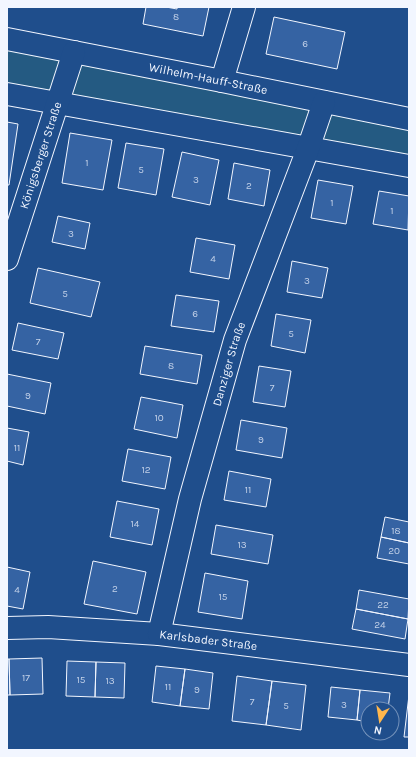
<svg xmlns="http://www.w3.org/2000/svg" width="416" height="757" font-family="Karla,sans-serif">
<rect width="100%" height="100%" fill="#1f4e8c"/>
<path fill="#245a82" stroke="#a8bbd7" d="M 7,50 L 409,128 L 409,159 L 7,88 Z"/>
<path fill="#3563a3" stroke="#f2f6ff" d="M 146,7 L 166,7 L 177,9 L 177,7 L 209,7 L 203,36 L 143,24 Z
M 274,17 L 345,32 L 337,69 L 266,54 Z
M 7,122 L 18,124 L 9,185 L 7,185 Z
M 70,133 L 112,140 L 103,190 L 62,183 Z
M 126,143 L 164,149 L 156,195 L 118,188 Z
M 182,152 L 219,160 L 210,205 L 172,197 Z
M 234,163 L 270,170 L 264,206 L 228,199 Z
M 318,180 L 353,186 L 346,224 L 311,218 Z
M 379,191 L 409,196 L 408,230 L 373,224 Z
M 58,216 L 90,223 L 85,249 L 52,242 Z
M 196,238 L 235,245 L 229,279 L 190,272 Z
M 292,261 L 328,268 L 322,298 L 287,292 Z
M 38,268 L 100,282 L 91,317 L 30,303 Z
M 176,295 L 219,301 L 214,332 L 171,326 Z
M 276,314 L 311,320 L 305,353 L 271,346 Z
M 18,323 L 64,333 L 58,359 L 12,350 Z
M 145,346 L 202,355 L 197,384 L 140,374 Z
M 259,366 L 291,371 L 285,407 L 253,402 Z
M 7,374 L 51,383 L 45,414 L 7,406 Z
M 141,397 L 183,405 L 177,438 L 134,429 Z
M 241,420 L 287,428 L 282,458 L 236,450 Z
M 7,428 L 29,432 L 23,465 L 7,461 Z
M 128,449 L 171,457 L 165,489 L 122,481 Z
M 229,471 L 271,479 L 266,507 L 224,500 Z
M 117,501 L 159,509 L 152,545 L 110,537 Z
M 385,517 L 409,522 L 409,543 L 381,537 Z
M 216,525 L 273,535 L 268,564 L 211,554 Z
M 381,537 L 409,543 L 409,564 L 377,558 Z
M 93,561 L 146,572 L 137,614 L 84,604 Z
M 7,567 L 30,572 L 23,609 L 7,606 Z
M 205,573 L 248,581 L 242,619 L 198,612 Z
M 359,590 L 409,599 L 408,619 L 356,609 Z
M 356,609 L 408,619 L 405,639 L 352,629 Z
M 42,658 L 43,694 L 10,695 L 9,659 Z
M 7,659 L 9,659 L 10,695 L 7,695 Z
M 67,661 L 96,662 L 95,697 L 66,696 Z
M 96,662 L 125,663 L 124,698 L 95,697 Z
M 156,666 L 185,669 L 180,706 L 152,702 Z
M 185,669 L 213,673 L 209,709 L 180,706 Z
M 237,676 L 272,681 L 266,725 L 232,721 Z
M 272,681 L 306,685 L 301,730 L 266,725 Z
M 331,687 L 360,690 L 357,720 L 328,717 Z
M 360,690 L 390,693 L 388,709 L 368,709 L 368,733 L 385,733 L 385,736 L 366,734 L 368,722 L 357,720 Z
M 409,695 L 409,737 L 404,737 Z"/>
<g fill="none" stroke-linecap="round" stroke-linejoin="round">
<g stroke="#f2f6ff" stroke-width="24">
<g id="minor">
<path id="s1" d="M 7,39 L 222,81 L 409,119"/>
<path d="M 222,81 L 244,7"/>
<path d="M 7,94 L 409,166"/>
<path id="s2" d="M 7,259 L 74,52"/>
<path id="s3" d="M 7,628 L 48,627 L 159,634 L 409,665"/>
<path id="s4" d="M 159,634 L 190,499 L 235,340 L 308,149 L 324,102"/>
</g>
</g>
<use href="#minor" stroke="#1f4e8c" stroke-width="22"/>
</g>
<g text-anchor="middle" stroke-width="3" stroke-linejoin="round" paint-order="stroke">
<g font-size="10" fill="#c3d1e8">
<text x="176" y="20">8</text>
<text x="305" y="47">6</text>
<text x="87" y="166">1</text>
<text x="141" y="173">5</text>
<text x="196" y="183">3</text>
<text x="249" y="189">2</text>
<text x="332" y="206">1</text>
<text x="392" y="214">1</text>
<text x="71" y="237">3</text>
<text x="213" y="262">4</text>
<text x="307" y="284">3</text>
<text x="65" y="297">5</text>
<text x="195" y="317">6</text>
<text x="291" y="337">5</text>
<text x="38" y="345">7</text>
<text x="171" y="369">8</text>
<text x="272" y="391">7</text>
<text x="28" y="399">9</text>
<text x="159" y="421">10</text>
<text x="261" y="443">9</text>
<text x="17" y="451">11</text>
<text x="146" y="473">12</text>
<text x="248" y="493">11</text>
<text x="135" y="527">14</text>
<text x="396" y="534">18</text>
<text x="242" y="548">13</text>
<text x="394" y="554">20</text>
<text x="115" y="592">2</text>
<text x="17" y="593">4</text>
<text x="223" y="600">15</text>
<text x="383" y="608">22</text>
<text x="380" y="628">24</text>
<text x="26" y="681">17</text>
<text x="81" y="683">15</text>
<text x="110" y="684">13</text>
<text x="168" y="690">11</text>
<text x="197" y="693">9</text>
<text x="252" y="705">7</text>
<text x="344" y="708">3</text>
<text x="286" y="709">5</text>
</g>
<g font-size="12" fill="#f2f6ff" stroke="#1f4e8c">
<text dy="4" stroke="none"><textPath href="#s1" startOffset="205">Wilhelm-Hauff-Straße</textPath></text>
<text dy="4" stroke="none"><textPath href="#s2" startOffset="109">Königsberger Straße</textPath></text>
<text dy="4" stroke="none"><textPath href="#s4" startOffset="279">Danziger Straße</textPath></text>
<text dy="4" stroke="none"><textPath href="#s3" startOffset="202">Karlsbader Straße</textPath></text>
</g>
</g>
<rect width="416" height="757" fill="none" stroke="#f2f6ff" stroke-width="16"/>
<g transform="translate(380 721) rotate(192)"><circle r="19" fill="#1f4e8c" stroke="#7391ba"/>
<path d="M0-3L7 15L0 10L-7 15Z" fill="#ffb74d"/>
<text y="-6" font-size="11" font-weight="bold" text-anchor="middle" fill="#f2f6ff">N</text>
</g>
</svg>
